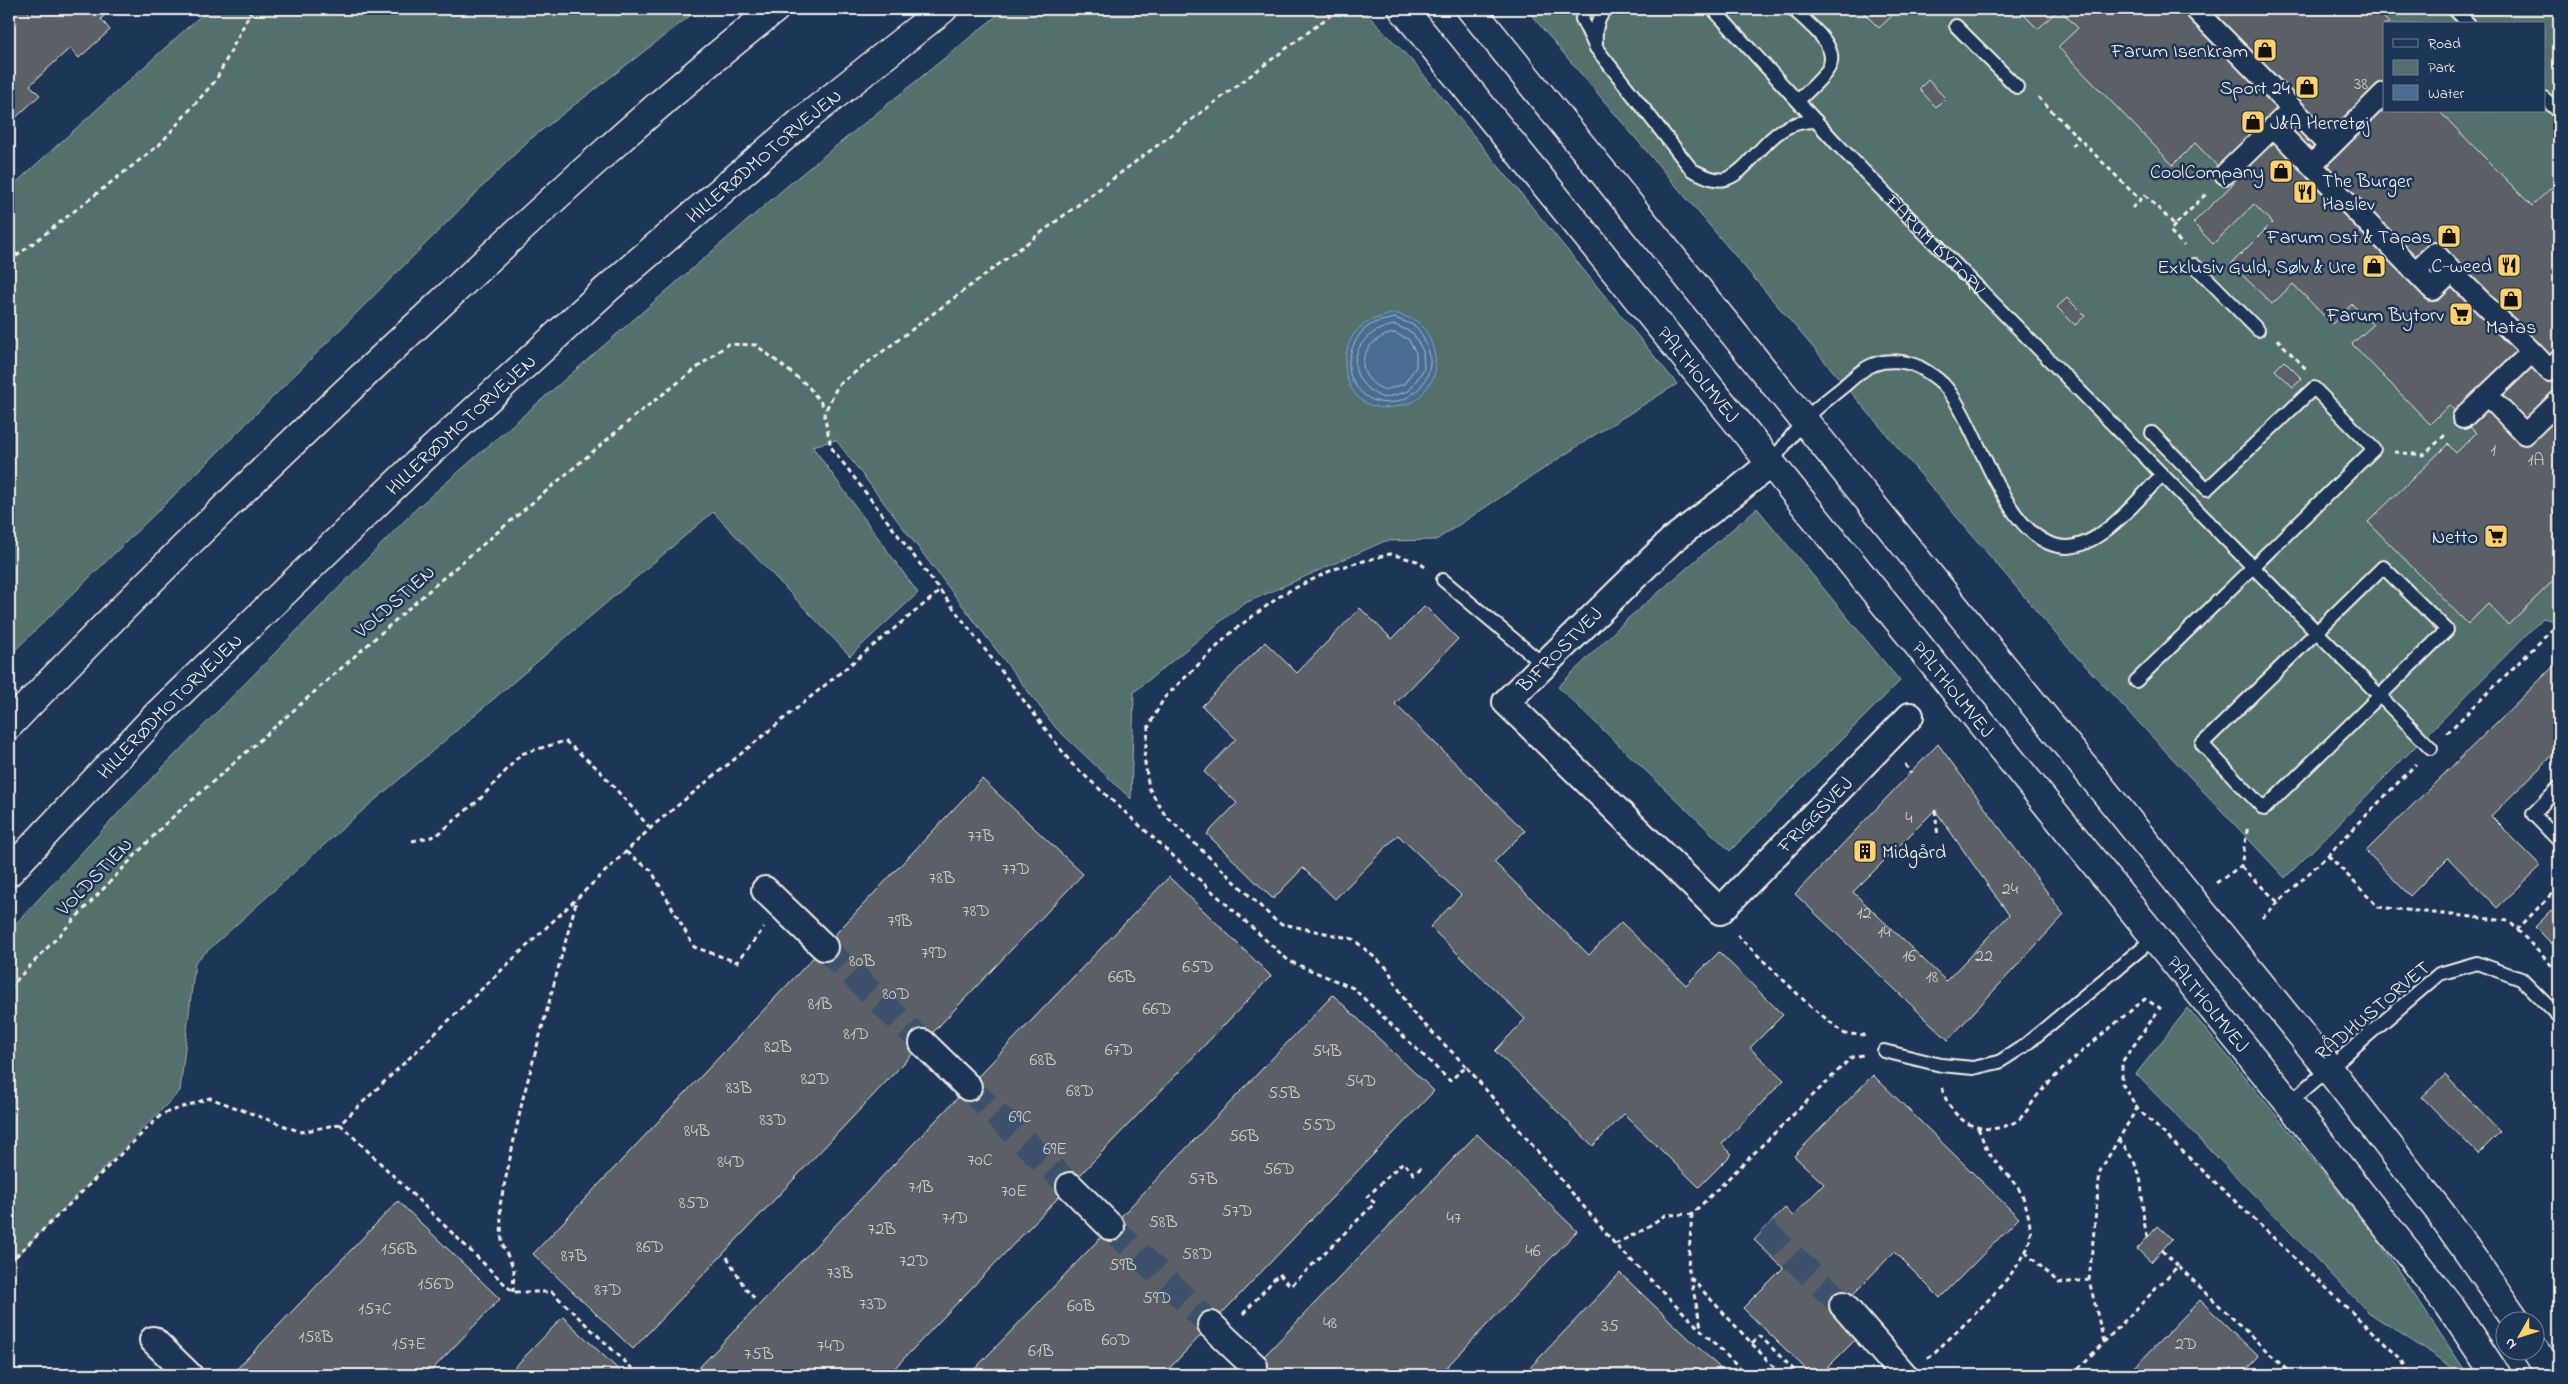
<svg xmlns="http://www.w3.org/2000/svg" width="2568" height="1384" font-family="'Indie Flower',sans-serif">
<rect width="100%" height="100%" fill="#1d3557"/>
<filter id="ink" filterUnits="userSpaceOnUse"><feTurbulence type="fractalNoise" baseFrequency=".02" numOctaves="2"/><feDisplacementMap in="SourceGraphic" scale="10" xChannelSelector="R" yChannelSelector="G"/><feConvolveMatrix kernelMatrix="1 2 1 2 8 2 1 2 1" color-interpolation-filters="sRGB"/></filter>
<g filter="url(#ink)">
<path fill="#526f6d" stroke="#a3b0aa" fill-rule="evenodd" d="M 215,9 L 699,9 L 529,140 L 205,465 L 9,656 L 9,189 L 197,19 Z
M 1005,9 L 1362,9 L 1414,63 L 1677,384 L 1593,436 L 1436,540 L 1385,541 L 1241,605 L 1134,692 L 1131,799 L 1056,728 L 836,440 L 812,446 L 918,593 L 850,656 L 713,512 L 355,817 L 195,962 L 180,1091 L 9,1264 L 9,931 L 125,806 L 417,508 L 793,181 Z
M 1526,9 L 2559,9 L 2559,622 L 2543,618 L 2285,878 L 2061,640 ZM 2384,24 L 2544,24 L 2544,111 L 2384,111 Z
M 1757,508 L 1900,681 L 1730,851 L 1558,687 L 1625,621 Z
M 2188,1008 L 2375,1236 L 2468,1375 L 2464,1375 L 2368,1312 L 2136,1074 Z"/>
<path fill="#496d91" stroke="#8da2b4" d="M 1395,313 C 1402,316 1413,318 1419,323 C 1430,331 1438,359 1435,372 C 1434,379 1422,396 1416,400 C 1412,404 1403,404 1398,406 C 1362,416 1338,384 1347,350 C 1353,324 1373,319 1395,313 Z"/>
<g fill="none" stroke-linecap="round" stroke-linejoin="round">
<path stroke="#b0bcc5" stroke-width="1" d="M 1395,318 C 1401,321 1411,323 1416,327 C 1420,330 1422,336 1424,340 C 1452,389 1375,432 1351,377 C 1344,361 1355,334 1369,326 C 1375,321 1388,320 1395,318 Z
M 1395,325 L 1413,333 L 1423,351 L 1424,369 L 1409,391 L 1384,398 C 1338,380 1351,331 1395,325 Z
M 1394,333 L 1408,339 L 1416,353 L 1416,367 L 1404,384 L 1385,390 C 1349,376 1361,339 1394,333 Z"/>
</g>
<path fill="#5a6066" stroke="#f4f1e8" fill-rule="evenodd" d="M 9,9 L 25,9 L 31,15 L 38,9 L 111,9 L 101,19 L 110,30 L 79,58 L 70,48 L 30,85 L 40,95 L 9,124 Z
M 1860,9 L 1899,9 L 1879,28 Z
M 2018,9 L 2375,9 L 2390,24 L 2384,24 L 2384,111 L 2439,111 L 2532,206 L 2552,187 L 2559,194 L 2559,575 L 2508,625 L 2488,604 L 2468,624 L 2368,522 L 2448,444 L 2456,453 L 2476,433 L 2449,405 L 2430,424 L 2352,344 L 2373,325 L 2352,304 L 2332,324 L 2293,284 L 2272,304 L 2231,264 L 2272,223 L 2254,204 L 2213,244 L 2193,223 L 2234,183 L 2195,143 L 2173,165 L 2058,47 L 2078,28 L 2059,9 L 2038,29 Z
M 1928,80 L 1945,98 L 1936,107 L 1919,89 Z
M 2067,298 L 2085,316 L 2075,325 L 2057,307 Z
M 2284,361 L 2302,379 L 2293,387 L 2275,370 Z
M 1425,606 L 1458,639 L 1395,704 L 1525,831 L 1494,862 L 1589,955 L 1621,922 L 1686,985 L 1719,952 L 1783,1015 L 1750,1048 L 1784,1080 L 1722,1144 L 1732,1154 L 1699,1187 L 1624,1114 L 1593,1146 L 1495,1051 L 1525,1019 L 1430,927 L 1461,895 L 1398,835 L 1335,899 L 1303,868 L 1273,899 L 1207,834 L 1237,803 L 1204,772 L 1236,739 L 1202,706 L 1265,642 L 1297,673 L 1360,608 L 1392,639 Z
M 2559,661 L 2559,749 L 2491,816 L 2541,866 L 2497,908 L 2448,858 L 2410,896 L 2366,851 Z
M 1938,744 L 2064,915 L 1948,1040 L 1795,894 ZM 1935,810 L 2009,915 L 1946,981 L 1853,892 Z
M 982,779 L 1083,874 L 633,1349 L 533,1254 Z
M 1169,877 L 1271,976 L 888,1375 L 692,1375 Z
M 2559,903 L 2559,951 L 2535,927 Z
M 1333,995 L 1434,1091 L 1163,1375 L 969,1375 Z
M 1873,1075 L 2019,1218 L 1940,1298 L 1894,1252 L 1833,1315 L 1857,1338 L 1820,1375 L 1812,1375 L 1743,1308 L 1783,1268 L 1754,1240 L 1785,1208 L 1793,1216 L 1824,1184 L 1794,1156 Z
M 2445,1075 L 2500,1132 L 2478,1154 L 2422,1097 Z
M 1477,1134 L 1577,1231 L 1439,1375 L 1246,1375 Z
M 398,1201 L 500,1299 L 427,1375 L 231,1375 Z
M 2158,1226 L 2172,1239 L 2151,1262 L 2137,1249 Z
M 1620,1273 L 1720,1368 L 1714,1375 L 1523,1375 Z
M 2200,1300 L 2259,1357 L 2242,1375 L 2127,1375 Z
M 563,1317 L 624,1375 L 507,1375 Z"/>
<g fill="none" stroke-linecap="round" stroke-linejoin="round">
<path stroke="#3d516d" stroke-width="26" stroke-dasharray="26 13" stroke-linecap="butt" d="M 824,947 L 923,1043
M 968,1087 L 1070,1186
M 1111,1227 L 1211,1325
M 1764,1230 L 1843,1305"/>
<g stroke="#f4f1e8" stroke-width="16">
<g id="service">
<path d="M 1584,9 L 1582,19 L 1596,48 L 1692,170 C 1701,174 1714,182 1725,179 C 1734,177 1741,170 1747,164 C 1769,141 1781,121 1816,121"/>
<path id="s1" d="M 1713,9 L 1837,144 L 2431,748"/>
<path d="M 1793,9 C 1807,23 1842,47 1828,69 C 1821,81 1807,91 1798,101"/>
<path d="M 2454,9 L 2469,24"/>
<path d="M 1956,26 L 2017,87"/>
<path d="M 1596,43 C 1595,29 1597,19 1606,9"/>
<path d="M 2544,98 L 2559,112"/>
<path d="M 2194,265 L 2258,330"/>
<path d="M 1771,463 C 1782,449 1792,434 1804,421 C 1815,408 1831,397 1844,386 C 1853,378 1863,368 1875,364 C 1888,359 1906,361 1919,367 C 1928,372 1936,377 1943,384 C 1979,422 2004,547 2067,547 C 2102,546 2139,498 2162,475"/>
<path d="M 2383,567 L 2447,630 L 2264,809 L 2202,744 Z"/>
<path d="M 1443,580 L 1544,665"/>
<path d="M 2136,681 L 2374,449 L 2314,388 L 2207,489 L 2152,433"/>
<path d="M 2559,787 L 2533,814 L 2559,841"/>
<path d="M 1884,1051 L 1941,1065 L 1973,1068 L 1999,1062 L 2024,1046 L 2154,938"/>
<path d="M 2289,1103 L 2439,974 L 2477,963 L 2521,979 L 2559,1017"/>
</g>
</g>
<g stroke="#f4f1e8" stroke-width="24">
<path id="pedestrian" d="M 2195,9 L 2330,147 L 2311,165 L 2433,290 L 2452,272 L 2532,352 L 2463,418
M 2274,127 L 2311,165
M 2330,147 L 2384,93
M 2225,174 L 2292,109
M 2415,272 L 2435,253 L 2452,272
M 2532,352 L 2550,371 L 2559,361
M 2487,395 L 2525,434 L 2559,401"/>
</g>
<g stroke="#f4f1e8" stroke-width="30">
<g id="minor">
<path id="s2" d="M 1771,463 L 1738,490 L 1672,540 L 1506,702 L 1720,911 L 1910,716"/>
<path d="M 765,890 L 824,947"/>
<path d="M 923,1043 L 968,1087"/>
<path d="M 1070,1186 L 1111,1227"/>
<path d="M 1843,1305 L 1904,1375"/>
<path d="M 1211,1325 L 1254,1366"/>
<path d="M 153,1340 L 189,1375"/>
</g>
</g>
<g stroke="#f4f1e8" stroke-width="31">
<g id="tertiary">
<path id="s3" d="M 1403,9 L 2289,1103 L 2449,1305 L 2496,1375"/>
<path d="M 1471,9 L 2329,1069 L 2440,1212 L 2517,1322"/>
<path d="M 2536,1351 L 2551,1375"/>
</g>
</g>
<g stroke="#f4f1e8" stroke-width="31">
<g id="motorway">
<path d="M 9,725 C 147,580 292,441 439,305 C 548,203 658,101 775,9"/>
<path id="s4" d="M 9,872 L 158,714 L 423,458 L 607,289 L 800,123 L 943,9"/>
</g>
</g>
<path stroke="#f4f1e8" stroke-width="3" stroke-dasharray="5 4" stroke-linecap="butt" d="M 1339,9 L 838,385 L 824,414 L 831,447 L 1072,764 L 1289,961 L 1353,988 L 1450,1081 L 1466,1066 L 1615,1244 L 1746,1375
M 2038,97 L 2140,200
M 2072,146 L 2079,139
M 2132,208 L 2145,195 L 2175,225 L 2207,193
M 2175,225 L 2170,231 L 2184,246
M 9,246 L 17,255
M 9,262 L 159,145 L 216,80 L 252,9
M 2277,339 L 2306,369
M 2394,452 L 2424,455 L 2445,435
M 1425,567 L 1417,561 L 1390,554 L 1334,569 L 1283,594 L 1234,630 L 1164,698 L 1149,726 L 1144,757 L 1149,788 L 1165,815 L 1278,923 L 1353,939 L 1387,968 L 1411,1011 L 1466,1066
M 2447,733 L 2559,623
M 1905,764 L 1910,773
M 1935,810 L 1938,837
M 412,841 L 436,836 L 481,798 L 521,754 L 565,741 L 597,768 L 651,829
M 626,852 L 651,870 L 694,947 L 737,962 L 764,928
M 2328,855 L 2378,907 L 2509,921 L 2559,973
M 2241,867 L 2278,902
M 2216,883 L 2241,866 L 2248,825
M 2262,918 L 2328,855 L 2416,764
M 2517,930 L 2559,886
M 1737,935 L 1809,1005 L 1845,1034 L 1867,1035
M 9,988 L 165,824 L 442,579 L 641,411 L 728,344 L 756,345 L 807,385 L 826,409
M 1942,1088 C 1951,1122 1982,1139 2015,1122 C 2026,1116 2033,1099 2042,1090 C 2073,1057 2110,1028 2145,999 L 2160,1008 L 2122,1062 L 2122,1083 L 2137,1108 L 2402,1360 L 2409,1375
M 340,1124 L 513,1292 L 552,1292 L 639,1375
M 2119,1139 C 2127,1151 2137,1163 2140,1178 C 2144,1198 2141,1218 2148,1237
M 1692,1214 L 1688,1266 L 1701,1327
M 1615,1244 L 1643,1230 L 1665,1215 L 1692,1214 L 1852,1057 L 1863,1055
M 2162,1250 L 2178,1266
M 2025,1252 L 2059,1283 L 2089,1280
M 727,1257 L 745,1288 L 757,1301
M 9,1263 L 162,1114 L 210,1098 L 301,1132 L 340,1124 L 655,824 L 939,592
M 1691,1278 L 1781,1375
M 513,1292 L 514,1269 L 502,1244 L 500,1205 L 523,1098 L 577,899
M 1243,1314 L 1279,1274 L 1291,1286 L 1375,1203 L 1367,1197 L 1403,1162 L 1414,1174 L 1422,1167
M 2104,1342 L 2089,1280 L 2100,1171 L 2137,1108
M 1752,1343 L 1760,1336 L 1799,1375
M 1928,1358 C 1952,1337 2022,1272 2029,1243 C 2033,1232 2027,1205 2022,1195 C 2015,1180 2000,1169 1991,1156 C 1985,1148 1982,1137 1978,1128
M 2072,1375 L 2178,1266 L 2292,1375"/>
<use href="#service" stroke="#1d3557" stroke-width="12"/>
<use href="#pedestrian" stroke="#1d3557" stroke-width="20"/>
<use href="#minor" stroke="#1d3557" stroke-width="26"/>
<use href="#tertiary" stroke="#1d3557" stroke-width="28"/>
<use href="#motorway" stroke="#1d3557" stroke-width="28"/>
</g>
</g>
<defs>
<g id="shop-square" transform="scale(1.25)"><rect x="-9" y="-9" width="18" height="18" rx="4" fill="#ffd166" stroke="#1d3557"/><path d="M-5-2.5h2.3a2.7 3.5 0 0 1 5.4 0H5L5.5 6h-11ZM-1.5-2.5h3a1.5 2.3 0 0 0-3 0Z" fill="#111"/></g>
<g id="restaurant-square" transform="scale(1.25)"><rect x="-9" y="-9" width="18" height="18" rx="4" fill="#ffd166" stroke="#1d3557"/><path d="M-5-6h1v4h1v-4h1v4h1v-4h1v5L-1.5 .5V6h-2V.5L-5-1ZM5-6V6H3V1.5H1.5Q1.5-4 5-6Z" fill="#111"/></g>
<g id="supermarket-square" transform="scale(1.25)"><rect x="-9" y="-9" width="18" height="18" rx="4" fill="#ffd166" stroke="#1d3557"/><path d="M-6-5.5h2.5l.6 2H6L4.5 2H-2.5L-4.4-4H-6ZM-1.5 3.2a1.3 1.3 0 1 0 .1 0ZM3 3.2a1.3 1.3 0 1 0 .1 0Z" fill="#111"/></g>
<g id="building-square" transform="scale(1.25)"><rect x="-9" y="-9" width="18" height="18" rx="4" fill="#ffd166" stroke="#1d3557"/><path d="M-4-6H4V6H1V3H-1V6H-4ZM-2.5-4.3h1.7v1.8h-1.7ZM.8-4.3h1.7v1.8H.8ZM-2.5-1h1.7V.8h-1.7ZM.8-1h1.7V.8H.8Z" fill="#111"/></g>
</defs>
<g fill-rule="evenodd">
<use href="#shop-square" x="2265" y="50"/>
<use href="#shop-square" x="2307" y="87"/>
<use href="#shop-square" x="2253" y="122"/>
<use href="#shop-square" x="2281" y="171"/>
<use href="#restaurant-square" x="2305" y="192"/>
<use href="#shop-square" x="2449" y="236"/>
<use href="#restaurant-square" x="2509" y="265"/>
<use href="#shop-square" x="2374" y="266"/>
<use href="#shop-square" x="2511" y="299"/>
<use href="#supermarket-square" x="2461" y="314"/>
<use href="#supermarket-square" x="2496" y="536"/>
<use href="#building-square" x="1865" y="851"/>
</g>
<g text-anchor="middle" stroke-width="5" stroke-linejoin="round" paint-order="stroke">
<g font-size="18" fill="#cecdc8">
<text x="2361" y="89">38</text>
<text x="2493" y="455">1</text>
<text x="2536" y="465">1A</text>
<text x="1909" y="823">4</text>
<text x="981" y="841">77B</text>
<text x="1016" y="874">77D</text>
<text x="942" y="883">78B</text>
<text x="2010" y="894">24</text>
<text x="976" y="916">78D</text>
<text x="1864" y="918">12</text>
<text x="900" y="926">79B</text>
<text x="1884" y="937">14</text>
<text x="934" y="958">79D</text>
<text x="1909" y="961">16</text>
<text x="1984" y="961">22</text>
<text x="862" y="966">80B</text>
<text x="1198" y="972">65D</text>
<text x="1122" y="982">66B</text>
<text x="1932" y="982">18</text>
<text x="896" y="999">80D</text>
<text x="820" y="1009">81B</text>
<text x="1157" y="1014">66D</text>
<text x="856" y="1039">81D</text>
<text x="778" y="1052">82B</text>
<text x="1119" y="1055">67D</text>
<text x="1327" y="1056">54B</text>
<text x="1043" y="1065">68B</text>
<text x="815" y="1084">82D</text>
<text x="1361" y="1086">54D</text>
<text x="739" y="1093">83B</text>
<text x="1080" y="1096">68D</text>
<text x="1284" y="1098">55B</text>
<text x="1020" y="1122">69C</text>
<text x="773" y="1125">83D</text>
<text x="1319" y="1130">55D</text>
<text x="697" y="1136">84B</text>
<text x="1244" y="1141">56B</text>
<text x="1055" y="1154">69E</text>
<text x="980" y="1165">70C</text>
<text x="731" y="1167">84D</text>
<text x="1279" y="1174">56D</text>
<text x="1203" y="1184">57B</text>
<text x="921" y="1192">71B</text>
<text x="1014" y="1196">70E</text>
<text x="694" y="1208">85D</text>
<text x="1237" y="1216">57D</text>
<text x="955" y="1223">71D</text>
<text x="1454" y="1223">47</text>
<text x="1163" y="1227">58B</text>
<text x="882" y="1234">72B</text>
<text x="650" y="1252">86D</text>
<text x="399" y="1254">156B</text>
<text x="1533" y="1256">46</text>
<text x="1197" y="1259">58D</text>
<text x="574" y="1261">87B</text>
<text x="914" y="1266">72D</text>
<text x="1123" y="1270">59B</text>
<text x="840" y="1278">73B</text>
<text x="436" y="1289">156D</text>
<text x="608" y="1295">87D</text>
<text x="1157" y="1303">59D</text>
<text x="873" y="1309">73D</text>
<text x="1081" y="1311">60B</text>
<text x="375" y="1314">157C</text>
<text x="1330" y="1328">48</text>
<text x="1610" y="1331">35</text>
<text x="316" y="1342">158B</text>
<text x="1116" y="1345">60D</text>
<text x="409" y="1349">157E</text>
<text x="2186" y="1349">2D</text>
<text x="831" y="1351">74D</text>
<text x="1041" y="1356">61B</text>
<text x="759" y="1359">75B</text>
</g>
<g font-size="20" fill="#f4f1e8" stroke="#1d3557" text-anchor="end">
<text x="2248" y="57">Farum Isenkram</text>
<text x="2290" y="94">Sport 24</text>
<text x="2270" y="129" text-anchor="start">J&amp;A Herretøj</text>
<text x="2264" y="178">CoolCompany</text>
<text x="2322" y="187" text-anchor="start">The Burger<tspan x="2322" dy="23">Haslev</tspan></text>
<text x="2432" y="243">Farum Ost &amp; Tapas</text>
<text x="2492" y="272">C-weed</text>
<text x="2356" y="273">Exklusiv Guld, Sølv &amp; Ure</text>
<text x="2444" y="321">Farum Bytorv</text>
<text x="2511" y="333" text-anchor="middle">Matas</text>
<text x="2478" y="543">Netto</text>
<text x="1882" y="858" text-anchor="start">Midgård</text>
</g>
<g font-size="20" fill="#f4f1e8" stroke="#1d3557">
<text dy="7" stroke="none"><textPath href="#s4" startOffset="1041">HILLERØDMOTORVEJEN</textPath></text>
<text dy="7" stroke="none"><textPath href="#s1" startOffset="324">FARUM BYTORV</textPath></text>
<text dy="7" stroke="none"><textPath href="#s3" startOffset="470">PALTHOLMVEJ</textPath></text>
<text dy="7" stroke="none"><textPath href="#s4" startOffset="636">HILLERØDMOTORVEJEN</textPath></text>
<text transform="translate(394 601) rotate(-41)" y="7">VOLDSTIEN</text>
<text transform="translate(1559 649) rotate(-45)" y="7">BIFROSTVEJ</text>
<text dy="7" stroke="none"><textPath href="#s3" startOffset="875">PALTHOLMVEJ</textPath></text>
<text dy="7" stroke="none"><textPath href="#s4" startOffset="231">HILLERØDMOTORVEJEN</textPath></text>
<text dy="7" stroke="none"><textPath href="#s2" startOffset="792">FRIGGSVEJ</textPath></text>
<text transform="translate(94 876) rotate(-46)" y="7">VOLDSTIEN</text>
<text dy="7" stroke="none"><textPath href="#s3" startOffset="1280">PALTHOLMVEJ</textPath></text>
<text transform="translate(2372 1010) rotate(-40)" y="7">RÅDHUSTORVET</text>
</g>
</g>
<rect width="2568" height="1384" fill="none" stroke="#1d3557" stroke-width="30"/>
<rect x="15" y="15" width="2538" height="1354" fill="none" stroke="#f4f1e8" stroke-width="2" filter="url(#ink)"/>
<rect x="2383" y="22" width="162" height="90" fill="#1d3557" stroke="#738091"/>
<rect x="2393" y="39" width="25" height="8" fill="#1d3557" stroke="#738091"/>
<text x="2428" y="48" font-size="15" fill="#f4f1e8">Road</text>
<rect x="2393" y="60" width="25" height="15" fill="#526f6d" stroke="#738091"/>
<text x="2428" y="72" font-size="15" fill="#f4f1e8">Park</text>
<rect x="2393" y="85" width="25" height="15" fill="#496d91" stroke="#738091"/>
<text x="2428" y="98" font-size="15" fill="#f4f1e8">Water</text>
<g transform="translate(2520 1336) rotate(231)"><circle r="24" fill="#1d3557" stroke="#738091"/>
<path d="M0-4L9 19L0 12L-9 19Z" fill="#ffd166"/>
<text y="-8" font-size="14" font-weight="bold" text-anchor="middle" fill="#f4f1e8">N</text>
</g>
</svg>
